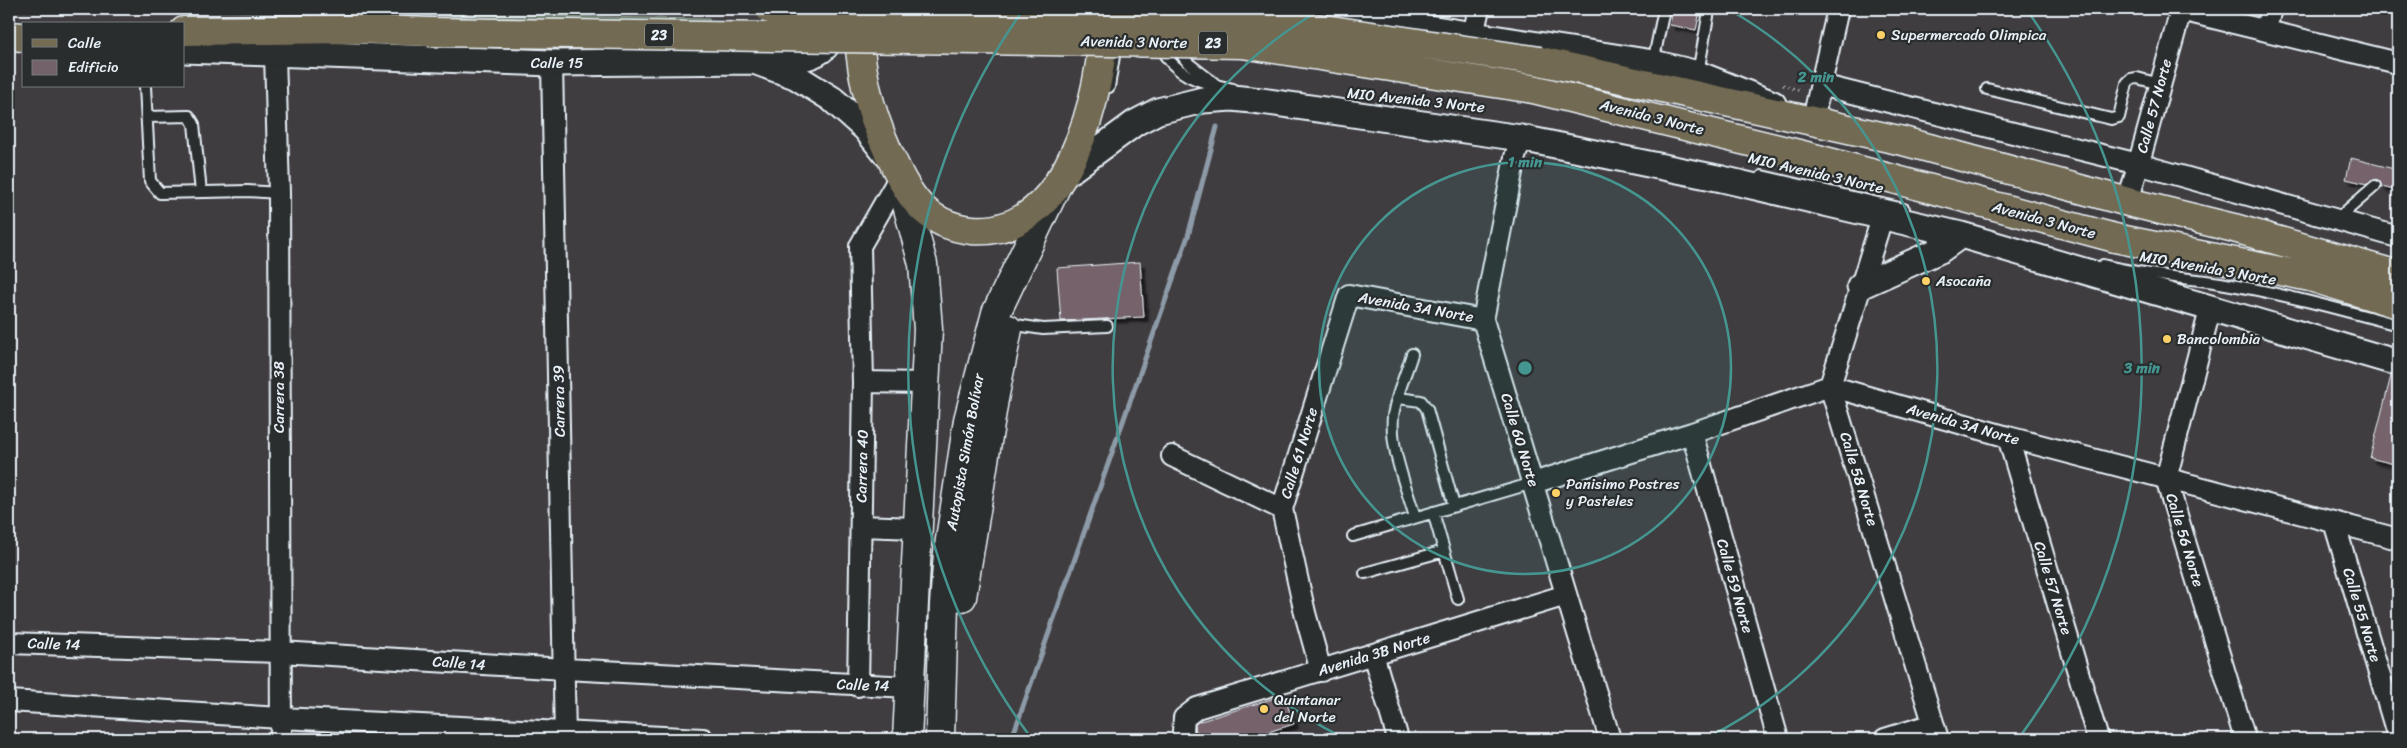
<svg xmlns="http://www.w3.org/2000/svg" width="2407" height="748" font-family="Sriracha,sans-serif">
<defs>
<filter id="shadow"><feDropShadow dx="4.5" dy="4.5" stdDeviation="1" flood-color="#0009"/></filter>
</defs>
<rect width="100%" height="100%" fill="#403d40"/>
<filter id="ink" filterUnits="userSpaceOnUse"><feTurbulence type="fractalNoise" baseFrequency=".02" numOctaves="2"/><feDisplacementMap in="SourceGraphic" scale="10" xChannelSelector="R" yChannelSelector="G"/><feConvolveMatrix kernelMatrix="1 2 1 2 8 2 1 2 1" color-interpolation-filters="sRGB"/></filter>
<g filter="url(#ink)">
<path fill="#5c6d57" stroke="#a2afa8" d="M 121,9 C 317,9 513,16 709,19 L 709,22 Z"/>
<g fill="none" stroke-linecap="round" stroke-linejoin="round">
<path stroke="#8d9ba8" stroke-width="5" d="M 1012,738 L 1188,236 L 1217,127"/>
</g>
<path fill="#74626b" stroke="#e8f1f8" filter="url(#shadow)" d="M 1673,9 L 1693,9 L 1695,14 L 1699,16 L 1696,30 L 1670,25 Z
M 2351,158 L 2398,170 L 2398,191 L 2382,187 L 2380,182 L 2377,179 L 2367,184 L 2346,179 Z
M 1140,262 L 1144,317 L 1061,321 L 1057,268 Z
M 2391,376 L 2398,377 L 2398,465 L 2370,458 Z
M 1284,695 L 1294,724 L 1245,739 L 1197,739 L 1195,724 L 1198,722 Z"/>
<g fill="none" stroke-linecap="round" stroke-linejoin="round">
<g stroke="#e8f1f8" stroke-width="14">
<path id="service" d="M 1158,45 C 1179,79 1197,81 1233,89
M 1176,47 L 1188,63 L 1214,83
M 1653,63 L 1664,9
M 1698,73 L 1709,11 L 1700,9
M 145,86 L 150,181 L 160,193 L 248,191 L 279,193
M 1109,87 L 1116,44
M 1987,89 L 2111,119 L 2119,117 L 2127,83 L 2131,79 L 2137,78 L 2160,84
M 147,117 L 189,116 L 194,124 L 201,192
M 1762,176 L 1904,209
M 2336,220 L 2375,186
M 2103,265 C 2142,275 2181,277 2220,283 C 2280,293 2339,309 2398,325
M 1009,324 L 1043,329 L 1107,326
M 1412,354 C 1406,374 1396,395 1393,416 C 1390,450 1406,486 1415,517
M 1398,398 L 1421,401 L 1427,409 L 1454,506
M 1433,512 L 1458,599
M 1353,536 L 1533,483
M 1365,573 L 1444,551"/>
</g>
<g stroke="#e8f1f8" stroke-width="24">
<path id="minor" d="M 2177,9 L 2398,63
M 2266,29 L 2271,9
M 1473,34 L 1479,9
M 275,54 L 279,193 L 281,739
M 552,63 L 565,739
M 1821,85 L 2138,164 L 2398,237
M 1813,119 L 1838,9
M 1521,138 L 1515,157 L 1483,320 L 1610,739
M 2128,202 L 2181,10
M 1882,218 L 1830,386 L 1938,739
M 2210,310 L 2166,479 L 2245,739
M 863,382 L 925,383
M 1692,433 L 1778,739
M 2008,437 L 2098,739
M 1172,456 L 1282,509
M 1533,483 L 1692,433 L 1830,386 L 2008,437 L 2398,539
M 2334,522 L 2398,737
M 861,526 L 916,528
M 9,643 L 280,652 L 565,669 L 909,687
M 1373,654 L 1398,739
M 1321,671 L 1305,613 L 1282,509 L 1349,295 L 1483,320
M 858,686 L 863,382 L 860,246 L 899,178
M 9,701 L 281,718 L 703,739
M 1185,739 L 1183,731 L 1184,718 L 1197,708 L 1566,595
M 1885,739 L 1933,724"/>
</g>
<g stroke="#e8f1f8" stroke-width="29">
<path id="tertiary" d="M 1307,9 L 1653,63 L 1698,74 L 1773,104
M 184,50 L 552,63 L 754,61 L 795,76 L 832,99 L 865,128 L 885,153
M 766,61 C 792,60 834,61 833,23
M 1059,179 L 1135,123 L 1158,111 L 1203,100 L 1232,98 L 1261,101 L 1521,138 L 1722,179 L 1961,235 L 2398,363
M 1860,286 L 1940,250 L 1961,235"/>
</g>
<g stroke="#e8f1f8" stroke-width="31">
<path id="secondary" d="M 900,179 L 923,264 L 928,329 L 907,739
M 962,597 L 994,399 L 1008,329
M 940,739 L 944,604 L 948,553 L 968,420 L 996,313 L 1056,187"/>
</g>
<g stroke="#e8f1f8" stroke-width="31">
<path id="primary" d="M 859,9 C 857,57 867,105 887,149 C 906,190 921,225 972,230 C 1069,238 1103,91 1104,18
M 184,31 L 355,29 L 428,32
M 9,36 L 24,37
M 1540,61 L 1903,141 L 2128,202 L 2234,228 L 2398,275
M 1533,89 L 1803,155 L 2115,238 L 2310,277 L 2398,304"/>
</g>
<path stroke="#e8f1f8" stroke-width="3" stroke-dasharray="1 4" stroke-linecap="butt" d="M 1783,85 L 1801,91"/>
<use href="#service" stroke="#2a2d2e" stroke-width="10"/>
<use href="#minor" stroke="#2a2d2e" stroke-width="20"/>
<use href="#tertiary" stroke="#2a2d2e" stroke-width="25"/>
<use href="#secondary" stroke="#2a2d2e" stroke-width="28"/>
<use href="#primary" stroke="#736b52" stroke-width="28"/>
<g stroke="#e8f1f8" stroke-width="31" stroke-linecap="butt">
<path id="primary-bridge" d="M 770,9 L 1243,17 L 1540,61
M 428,32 L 1242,44 L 1533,89"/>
</g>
<use href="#primary-bridge" stroke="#736b52" stroke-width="28"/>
</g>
</g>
<circle cx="1525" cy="368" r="206" fill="#459590" fill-opacity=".12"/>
<g fill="none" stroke="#459590" stroke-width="2.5">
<circle cx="1525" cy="368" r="206"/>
<path d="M1344 738A412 412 0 0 1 1322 9M1728 9A412 412 0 0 1 1706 738"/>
<path d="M1029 735A617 617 0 0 1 1023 10M2027 10A617 617 0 0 1 2021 735"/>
</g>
<g fill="#ffd166" stroke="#2a2d2e" stroke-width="2">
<circle cx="1881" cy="35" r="5"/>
<circle cx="1926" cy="281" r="5"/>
<circle cx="2167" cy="339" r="5"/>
<circle cx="1556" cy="493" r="5"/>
<circle cx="1264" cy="709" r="5"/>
</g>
<g text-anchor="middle" stroke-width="4.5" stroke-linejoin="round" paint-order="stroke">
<g fill="#2a2d2e" stroke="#afb6bb" stroke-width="1">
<rect x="645" y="23.5" width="28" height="23" rx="4"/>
<rect x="1199" y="31.5" width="28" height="23" rx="4"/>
</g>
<g font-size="14" font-weight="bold" fill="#e8f1f8">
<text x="659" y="40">23</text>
<text x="1213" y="48">23</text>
</g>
<g font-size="15" fill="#e8f1f8" stroke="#2a2d2e" text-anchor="start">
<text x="1891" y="40">Supermercado Olimpica</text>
<text x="1936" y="286">Asocaña</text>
<text x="2177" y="344">Bancolombia</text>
<text x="1566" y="489">Panisimo Postres<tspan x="1566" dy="17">y Pasteles</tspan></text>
<text x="1274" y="705">Quintanar<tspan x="1274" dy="17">del Norte</tspan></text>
</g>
<g font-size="15" fill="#e8f1f8" stroke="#2a2d2e">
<text transform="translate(1134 42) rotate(1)" y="5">Avenida 3 Norte</text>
<text x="557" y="68">Calle 15</text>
<text transform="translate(1416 100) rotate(6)" y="5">MIO Avenida 3 Norte</text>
<text transform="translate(2154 106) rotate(-75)" y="5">Calle 57 Norte</text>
<text transform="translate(1652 117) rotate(14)" y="5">Avenida 3 Norte</text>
<text transform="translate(1816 173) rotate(13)" y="5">MIO Avenida 3 Norte</text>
<text transform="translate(2044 220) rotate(15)" y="5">Avenida 3 Norte</text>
<text transform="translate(2208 268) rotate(10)" y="5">MIO Avenida 3 Norte</text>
<text transform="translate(1416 307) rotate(10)" y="5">Avenida 3A Norte</text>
<text transform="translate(279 397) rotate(-90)" y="5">Carrera 38</text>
<text transform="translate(559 401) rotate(-91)" y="5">Carrera 39</text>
<text transform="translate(1963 424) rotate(16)" y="5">Avenida 3A Norte</text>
<text transform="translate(1520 440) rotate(73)" y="5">Calle 60 Norte</text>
<text transform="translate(965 452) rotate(-80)" y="5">Autopista Simón Bolívar</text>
<text transform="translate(1299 453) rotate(-73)" y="5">Calle 61 Norte</text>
<text transform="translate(862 466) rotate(-89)" y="5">Carrera 40</text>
<text transform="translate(1859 479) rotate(73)" y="5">Calle 58 Norte</text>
<text transform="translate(2185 540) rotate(73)" y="5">Calle 56 Norte</text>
<text transform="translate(1735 586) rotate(74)" y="5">Calle 59 Norte</text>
<text transform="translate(2053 588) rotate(73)" y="5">Calle 57 Norte</text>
<text transform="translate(2362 615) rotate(73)" y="5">Calle 55 Norte</text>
<text transform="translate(54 644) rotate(2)" y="5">Calle 14</text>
<text transform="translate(1374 654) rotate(-17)" y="5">Avenida 3B Norte</text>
<text transform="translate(459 663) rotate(4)" y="5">Calle 14</text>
<text transform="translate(863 685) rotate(2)" y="5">Calle 14</text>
</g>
</g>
<circle cx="1525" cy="368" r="8" fill="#459590" stroke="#2a2d2e" stroke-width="2.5"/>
<g font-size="15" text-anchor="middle" font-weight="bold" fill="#459590" stroke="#2a2d2e" stroke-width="4.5" stroke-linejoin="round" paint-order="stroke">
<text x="1816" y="82">2 min</text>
<text x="1525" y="167">1 min</text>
<text x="2142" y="373">3 min</text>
</g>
<rect width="2407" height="748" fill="none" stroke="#2a2d2e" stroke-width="30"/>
<rect x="15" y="15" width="2377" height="718" fill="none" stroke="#e8f1f8" stroke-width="2" filter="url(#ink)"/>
<rect x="22" y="22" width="162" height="65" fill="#2a2d2e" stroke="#767b7f"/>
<rect x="32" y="39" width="25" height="8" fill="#736b52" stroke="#767b7f"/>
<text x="68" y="48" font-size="15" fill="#e8f1f8">Calle</text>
<rect x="32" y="60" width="25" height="15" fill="#74626b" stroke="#767b7f"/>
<text x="68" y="72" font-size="15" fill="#e8f1f8">Edificio</text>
</svg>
